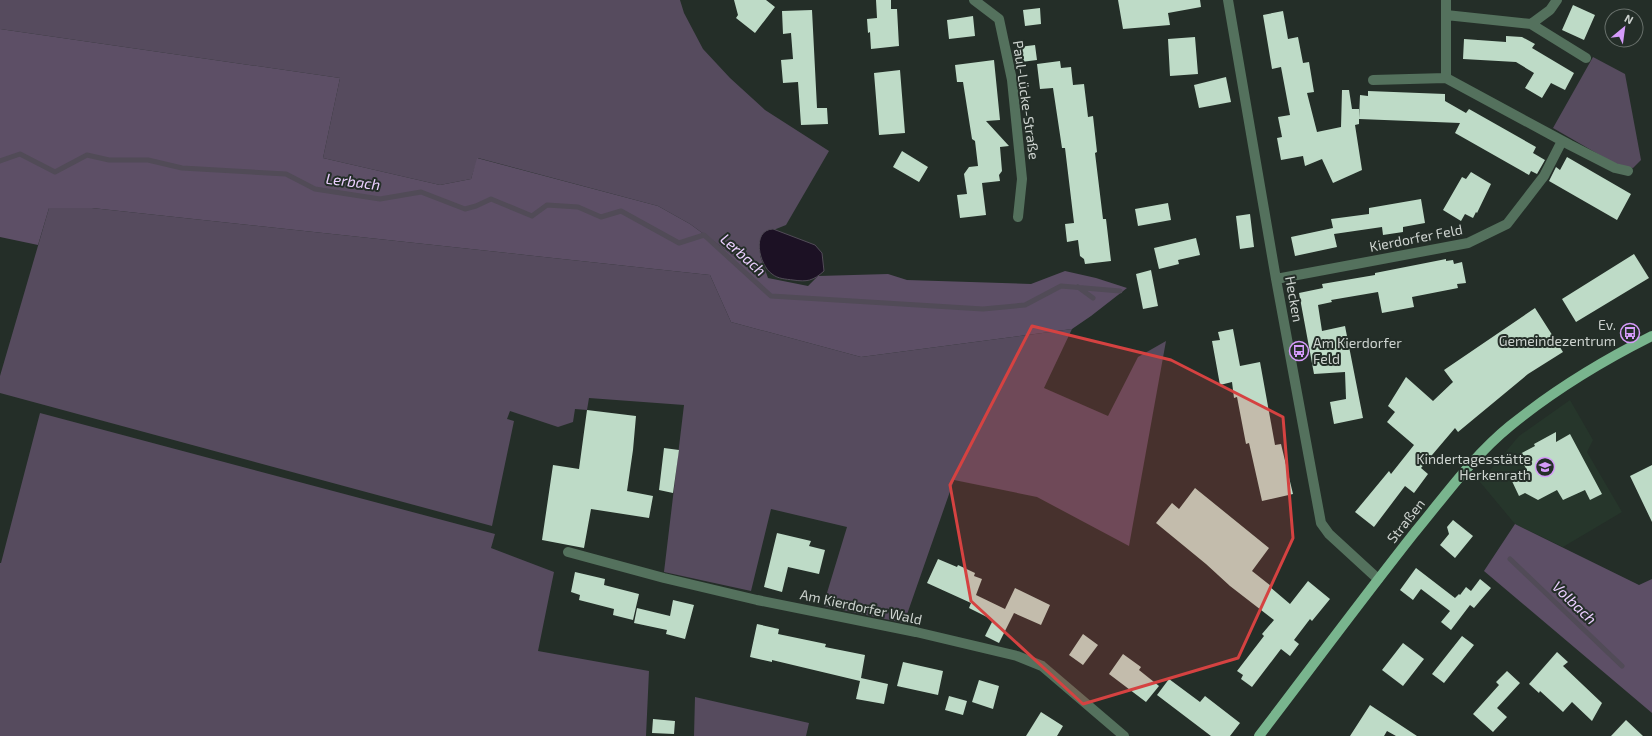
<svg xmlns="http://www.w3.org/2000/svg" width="1652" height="736" font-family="'Exo 2',sans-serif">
<rect width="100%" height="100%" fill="#242e28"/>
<path fill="#26362b" d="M 1570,400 L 1593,440 L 1587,452 L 1622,512 L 1563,547 L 1515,524 L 1480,482 L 1519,436 Z"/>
<path fill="#564b5e" d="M 0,0 L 680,0 L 684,13 L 703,49 L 730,78 L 765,110 L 829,151 L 786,225 L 776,229 L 760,242 L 760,256 L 763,264 L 742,262 L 690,224 L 658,206 L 478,158 L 471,179 L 440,185 L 323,158 L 340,78 L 0,29 Z
M 1593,57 L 1625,74 L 1641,160 L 1633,168 L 1617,165 L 1553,128 Z
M 49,208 L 92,208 L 710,275 L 731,322 L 861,357 L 1072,329 L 1044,388 L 1108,416 L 1138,357 L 1166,341 L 1129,546 L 1037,497 L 954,480 L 904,623 L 823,606 L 847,527 L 771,509 L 751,591 L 664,572 L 684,405 L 589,398 L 587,410 L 575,409 L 573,422 L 558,427 L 510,411 L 507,419 L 514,421 L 492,526 L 0,393 L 0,376 Z
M 40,413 L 495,534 L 491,548 L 554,572 L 538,651 L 649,671 L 646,736 L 0,736 L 0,563 L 1,563 Z
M 695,697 L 809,723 L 806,736 L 694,736 Z"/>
<path fill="#5d4f66" d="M 0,29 L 340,78 L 323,158 L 440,185 L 471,179 L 477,158 L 658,206 L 690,224 L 742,262 L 763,264 L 768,278 L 808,286 L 818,276 L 888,274 L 907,280 L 1031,284 L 1065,271 L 1096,278 L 1127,288 L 1091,316 L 1072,329 L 861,357 L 731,322 L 710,275 L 92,208 L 49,208 L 38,245 L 0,237 Z
M 1515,524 L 1639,585 L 1652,579 L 1652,713 L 1484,571 Z"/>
<path fill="#1c1124" stroke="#514b57" d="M 773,229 L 815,245 L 822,253 L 824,271 C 813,281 807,282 793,280 C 786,279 778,279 772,274 C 759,265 751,230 773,229 Z"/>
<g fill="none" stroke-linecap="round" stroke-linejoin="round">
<path stroke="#514b57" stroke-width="5" d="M 0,161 L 20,154 L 55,172 L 87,155 L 109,160 L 148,160 L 182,168 L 286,174 L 315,189 L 380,199 L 421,192 L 465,209 L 476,206 L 491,199 L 532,216 L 547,205 L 578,207 L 601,217 L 621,211 L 679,243 L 704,235 L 771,296 L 983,309 L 1025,305 L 1061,286 L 1120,291
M 1078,287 L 1093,298
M 1510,559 L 1622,666"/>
</g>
<path fill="#bedbc7" d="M 734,0 L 766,0 L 775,7 L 755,33 L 736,18 L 738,15 Z
M 876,0 L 891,0 L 891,9 L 897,9 L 899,46 L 871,49 L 870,32 L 868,33 L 867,19 L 877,18 Z
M 1118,0 L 1200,0 L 1201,7 L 1168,13 L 1170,25 L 1123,29 Z
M 1573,5 L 1595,15 L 1584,40 L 1562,30 Z
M 1040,8 L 1041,24 L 1025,26 L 1023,10 Z
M 812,10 L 817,108 L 827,108 L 828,124 L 801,125 L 798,82 L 783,83 L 781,60 L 793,59 L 791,33 L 783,34 L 782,11 Z
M 1283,11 L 1288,39 L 1298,37 L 1303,63 L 1309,62 L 1314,92 L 1307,93 L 1317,132 L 1341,127 L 1342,90 L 1349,90 L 1352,109 L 1359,109 L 1359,124 L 1355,125 L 1362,170 L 1333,183 L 1322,159 L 1305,166 L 1303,156 L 1281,160 L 1277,138 L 1282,137 L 1278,117 L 1290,115 L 1281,67 L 1272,69 L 1263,15 Z
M 973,16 L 975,36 L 949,39 L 947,20 Z
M 1506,36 L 1522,37 L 1535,44 L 1532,48 L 1574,73 L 1565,90 L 1551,83 L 1542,98 L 1525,88 L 1534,73 L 1516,62 L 1463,59 L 1464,39 L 1506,42 Z
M 1195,37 L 1198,74 L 1170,76 L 1168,39 Z
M 1035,45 L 1037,60 L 1021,62 L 1019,47 Z
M 994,60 L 1000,120 L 986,121 L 1009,146 L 1000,147 L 1002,171 L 999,175 L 1000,181 L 982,183 L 986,215 L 960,218 L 957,195 L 967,194 L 964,174 L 969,167 L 978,166 L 975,141 L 972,139 L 963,82 L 957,82 L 955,65 Z
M 1060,61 L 1061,68 L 1071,67 L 1073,85 L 1084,84 L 1088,117 L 1093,116 L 1097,152 L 1095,153 L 1103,219 L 1106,219 L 1111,261 L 1085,264 L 1084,259 L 1080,256 L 1078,240 L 1067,242 L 1065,224 L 1074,223 L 1065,148 L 1062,148 L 1053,88 L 1040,89 L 1037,64 Z
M 900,70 L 905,133 L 879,135 L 874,73 Z
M 1226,77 L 1231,102 L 1199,108 L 1194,85 Z
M 1368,91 L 1445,94 L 1445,101 L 1466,113 L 1469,109 L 1536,147 L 1533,153 L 1545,160 L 1537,174 L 1531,171 L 1529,175 L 1455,133 L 1460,123 L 1359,119 L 1360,95 L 1368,96 Z
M 902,151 L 928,167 L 919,182 L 893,167 Z
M 1567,157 L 1631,194 L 1617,220 L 1549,181 L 1556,167 L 1560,170 Z
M 1471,172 L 1491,184 L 1477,213 L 1476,212 L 1473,218 L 1465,214 L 1461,221 L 1443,210 L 1462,177 L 1466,179 Z
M 1421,199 L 1425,223 L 1403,227 L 1403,232 L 1383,235 L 1382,227 L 1334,234 L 1337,247 L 1295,256 L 1291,237 L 1333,228 L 1331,219 L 1369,214 L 1369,208 Z
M 1168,203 L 1171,220 L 1138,226 L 1135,209 Z
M 1250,214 L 1254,247 L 1240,249 L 1236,216 Z
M 1196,238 L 1200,255 L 1178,260 L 1179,264 L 1159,269 L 1154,248 Z
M 1634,254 L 1649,278 L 1576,322 L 1562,299 Z
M 1446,259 L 1446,261 L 1453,260 L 1454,264 L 1462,262 L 1466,283 L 1457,284 L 1458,288 L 1412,297 L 1414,307 L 1382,313 L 1378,292 L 1331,300 L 1332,302 L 1318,305 L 1322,331 L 1345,326 L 1363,418 L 1334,424 L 1330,402 L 1346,399 L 1345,372 L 1314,374 L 1299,293 L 1323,288 L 1322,284 L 1375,275 L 1375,273 Z
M 1151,270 L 1158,306 L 1143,309 L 1136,274 Z
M 1535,308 L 1563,352 L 1528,374 L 1458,432 L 1455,428 L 1421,468 L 1428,474 L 1414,493 L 1405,486 L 1374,527 L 1355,512 L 1389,471 L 1391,474 L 1414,445 L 1387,422 L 1395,412 L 1388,406 L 1406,377 L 1433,401 L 1453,382 L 1444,370 Z
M 1233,329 L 1240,366 L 1260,362 L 1275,445 L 1281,444 L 1293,494 L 1262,501 L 1249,443 L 1246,444 L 1237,397 L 1234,398 L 1232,382 L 1220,385 L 1212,341 L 1220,340 L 1218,332 Z
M 587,410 L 636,416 L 633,450 L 627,491 L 653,496 L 649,518 L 591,509 L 584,548 L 542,540 L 553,465 L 579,469 Z
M 1556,432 L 1556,442 L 1570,434 L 1602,494 L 1590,500 L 1585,490 L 1563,500 L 1557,490 L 1538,500 L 1525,493 L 1519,496 L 1511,479 L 1527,470 L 1518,455 L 1535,446 L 1534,444 Z
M 664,448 L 679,450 L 673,493 L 659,490 Z
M 1652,465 L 1652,522 L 1630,476 Z
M 1195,488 L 1269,548 L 1252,571 L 1271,586 L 1270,587 L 1290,604 L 1308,581 L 1330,599 L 1312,621 L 1310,619 L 1294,640 L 1299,644 L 1290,656 L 1281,649 L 1252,687 L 1241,679 L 1243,675 L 1237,671 L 1264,636 L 1262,634 L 1274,620 L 1230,586 L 1206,564 L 1156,523 L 1172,503 L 1179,509 Z
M 1453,520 L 1473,536 L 1455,558 L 1440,545 L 1449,534 L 1447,527 Z
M 777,533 L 811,541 L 809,546 L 825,550 L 819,574 L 788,567 L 782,592 L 764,587 Z
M 938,559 L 957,567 L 958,565 L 975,573 L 974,576 L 982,579 L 976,595 L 1005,609 L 1015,588 L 1050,605 L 1041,625 L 1014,613 L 999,643 L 985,636 L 993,620 L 969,608 L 971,603 L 927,583 Z
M 1416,568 L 1455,598 L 1459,594 L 1460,595 L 1466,587 L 1471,591 L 1480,579 L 1491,588 L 1474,608 L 1470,605 L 1451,630 L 1441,622 L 1450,611 L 1421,589 L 1413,600 L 1400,590 Z
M 575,572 L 605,579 L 604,585 L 639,594 L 633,620 L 613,615 L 614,609 L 579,600 L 580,595 L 571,592 Z
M 673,600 L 694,605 L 685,639 L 666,634 L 667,630 L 634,623 L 637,608 L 670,616 Z
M 757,624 L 779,629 L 778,634 L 826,644 L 825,647 L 865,655 L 861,678 L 888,684 L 884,704 L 856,699 L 860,681 L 772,660 L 772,662 L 750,657 Z
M 1083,634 L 1098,645 L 1083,665 L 1069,655 Z
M 1462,636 L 1474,645 L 1444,683 L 1432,674 Z
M 1403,643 L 1424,659 L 1403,686 L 1382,670 Z
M 1557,652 L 1568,662 L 1563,666 L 1602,703 L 1592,721 L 1572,702 L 1563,712 L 1540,691 L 1539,693 L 1529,684 Z
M 1123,654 L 1141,667 L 1139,670 L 1159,686 L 1146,702 L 1109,674 Z
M 903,662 L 943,671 L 938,695 L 897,686 Z
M 1507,671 L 1520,683 L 1497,708 L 1507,717 L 1493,732 L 1473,714 L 1499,685 L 1496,682 Z
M 1169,679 L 1200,702 L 1205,696 L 1240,723 L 1230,736 L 1211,736 L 1157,695 Z
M 979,680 L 999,686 L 993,709 L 972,702 Z
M 949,696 L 967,701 L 963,715 L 945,710 Z
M 1370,705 L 1417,736 L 1396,736 L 1387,731 L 1384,736 L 1350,736 Z
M 1041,712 L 1063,726 L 1057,736 L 1026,736 Z
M 653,719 L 675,721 L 674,734 L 652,733 Z
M 1626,720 L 1643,736 L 1611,736 Z"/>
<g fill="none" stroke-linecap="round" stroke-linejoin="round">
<path stroke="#54715d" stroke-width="10" d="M 974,0 L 999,19 L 1012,80 L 1022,179 L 1018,217
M 1228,0 L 1276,279 L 1321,523 L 1329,534 L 1378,579
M 1557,0 L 1550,10 L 1531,24 L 1446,15 L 1446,78 L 1570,145 L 1615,168 L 1628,171
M 1446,15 L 1446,0
M 1531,24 L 1586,58
M 1373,80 L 1446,78
M 1276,279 L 1468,243 L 1507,224 L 1544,176 L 1562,141
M 568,552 L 664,578 L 757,600 L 916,632 L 1017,656 L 1042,666 L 1124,736"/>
<path stroke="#79b58e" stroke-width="10" d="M 1259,736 C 1311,668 1362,599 1415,532 C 1445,496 1473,456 1510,426 C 1553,391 1602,361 1652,336"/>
</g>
<path fill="#d54241" fill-opacity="0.2" stroke="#d54241" stroke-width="3" stroke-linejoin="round" d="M 1032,326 L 1171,360 L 1283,417 L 1293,538 L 1238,658 L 1083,704 L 971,601 L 950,485 Z"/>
<defs>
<g id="bus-ring" transform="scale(1)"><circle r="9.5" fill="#242e28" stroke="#d59bfa" stroke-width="1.5"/><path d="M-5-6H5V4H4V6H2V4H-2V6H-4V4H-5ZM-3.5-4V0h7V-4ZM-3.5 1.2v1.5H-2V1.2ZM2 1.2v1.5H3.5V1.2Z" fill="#d59bfa"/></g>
<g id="school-ring" transform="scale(1)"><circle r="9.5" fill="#242e28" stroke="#d59bfa" stroke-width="1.5"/><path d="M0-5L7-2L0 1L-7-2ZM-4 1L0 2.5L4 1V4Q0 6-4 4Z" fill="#d59bfa"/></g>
</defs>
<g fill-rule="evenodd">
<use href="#bus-ring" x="1630" y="333"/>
<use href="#bus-ring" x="1299" y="351"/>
<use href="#school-ring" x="1545" y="467"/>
</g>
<g text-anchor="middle" stroke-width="4" stroke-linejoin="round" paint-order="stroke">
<g font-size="14" fill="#cdd3cf" stroke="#242e28">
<text transform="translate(1026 100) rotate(82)" y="5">Paul-Lücke-Straße</text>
<text transform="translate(1416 238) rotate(-11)" y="5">Kierdorfer Feld</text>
<text transform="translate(1294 299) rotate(80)" y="5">Hecken</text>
<text transform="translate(1406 521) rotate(-52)" y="5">Straßen</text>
<text transform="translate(861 607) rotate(12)" y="5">Am Kierdorfer Wald</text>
</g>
<g font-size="14" fill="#cdd3cf" stroke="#242e28" text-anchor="end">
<text x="1616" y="330">Ev.<tspan x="1616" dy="16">Gemeindezentrum</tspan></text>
<text x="1313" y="348" text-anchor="start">Am Kierdorfer<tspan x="1313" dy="16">Feld</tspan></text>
<text x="1531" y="464">Kindertagesstätte<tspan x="1531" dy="16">Herkenrath</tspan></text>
</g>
<g font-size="15" font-style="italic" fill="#ebcfff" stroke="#242e28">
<text transform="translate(353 182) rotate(7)" y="5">Lerbach</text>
<text transform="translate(743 255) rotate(42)" y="5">Lerbach</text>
<text transform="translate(1574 603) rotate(44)" y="5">Volbach</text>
</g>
</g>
<g transform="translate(1624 28) rotate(29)"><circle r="19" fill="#242e28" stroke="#68706b"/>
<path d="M0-3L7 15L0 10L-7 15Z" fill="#d59bfa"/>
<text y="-6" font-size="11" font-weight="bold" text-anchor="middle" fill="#cdd3cf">N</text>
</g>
</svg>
